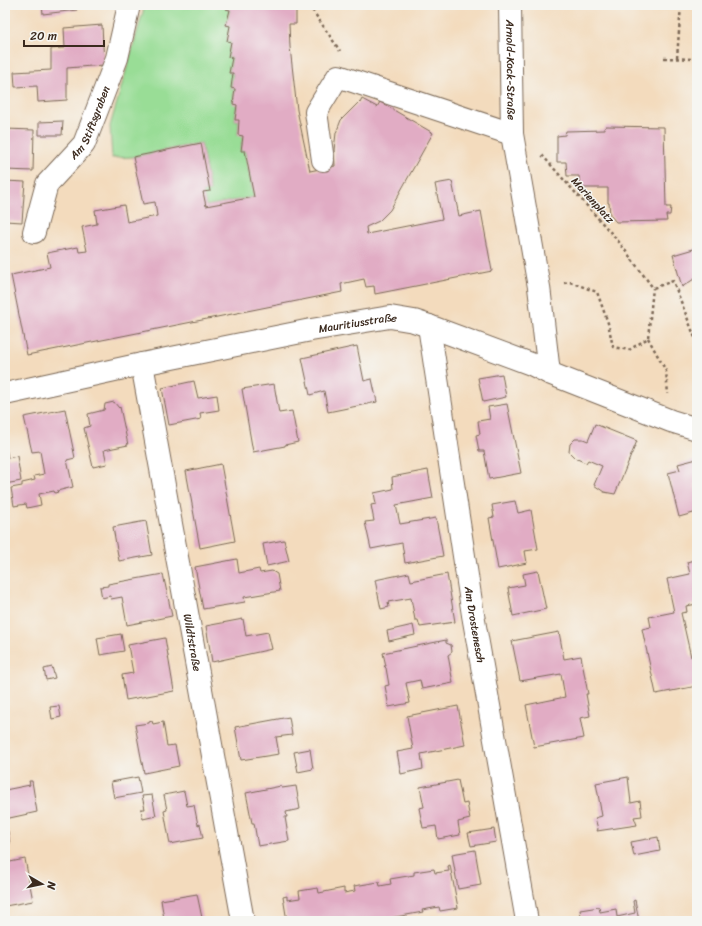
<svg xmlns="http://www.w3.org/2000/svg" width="702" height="926" font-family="Sriracha,sans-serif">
<rect width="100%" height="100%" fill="#f6f6f2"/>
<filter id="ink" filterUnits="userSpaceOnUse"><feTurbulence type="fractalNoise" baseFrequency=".025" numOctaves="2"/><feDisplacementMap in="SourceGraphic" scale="8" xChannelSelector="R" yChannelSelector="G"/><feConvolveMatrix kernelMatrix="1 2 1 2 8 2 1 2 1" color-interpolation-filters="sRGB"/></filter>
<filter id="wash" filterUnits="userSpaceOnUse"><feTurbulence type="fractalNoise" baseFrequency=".012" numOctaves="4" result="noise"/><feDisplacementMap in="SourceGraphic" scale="16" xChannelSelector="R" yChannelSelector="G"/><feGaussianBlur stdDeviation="0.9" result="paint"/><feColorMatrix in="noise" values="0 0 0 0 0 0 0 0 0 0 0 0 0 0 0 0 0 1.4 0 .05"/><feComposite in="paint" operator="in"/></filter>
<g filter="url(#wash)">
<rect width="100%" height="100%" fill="#f3dbbd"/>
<path fill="#99dd96" stroke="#6a845a" d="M 145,5 L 228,5 L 226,9 L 230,10 L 226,25 L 230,26 L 227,41 L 231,42 L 228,57 L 232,58 L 229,73 L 233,73 L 231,88 L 235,89 L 233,103 L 237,105 L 235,120 L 239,120 L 238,135 L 243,136 L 241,151 L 245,151 L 254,197 L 206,206 L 203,192 L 210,191 L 201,143 L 133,157 L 112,158 L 110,126 Z"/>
<g id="blocks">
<path fill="#e1acc4" d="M 42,5 L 76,5 L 77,10 L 43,14 Z
M 228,5 L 289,5 L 289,8 L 296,7 L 296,24 L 289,24 L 290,47 L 297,110 L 310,171 L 335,166 L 334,150 L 336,133 L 341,120 L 359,102 L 360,103 L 362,99 L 377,107 L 380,102 L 433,133 L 390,210 L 379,221 L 366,227 L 367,234 L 442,219 L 435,184 L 452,181 L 459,216 L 481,211 L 492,271 L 375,294 L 374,286 L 366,287 L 364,279 L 341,284 L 342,292 L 27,355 L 11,275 L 50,267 L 47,253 L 78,247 L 79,252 L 87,251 L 82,227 L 97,224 L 95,210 L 124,205 L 127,222 L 157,216 L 155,202 L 143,204 L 133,157 L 201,143 L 210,191 L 203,192 L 206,206 L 254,197 L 245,151 L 241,151 L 243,136 L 238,135 L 239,120 L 235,120 L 237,105 L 233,104 L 235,89 L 231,88 L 233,73 L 229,73 L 232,58 L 228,57 L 231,42 L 227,41 L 230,26 L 226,25 L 230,10 L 226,9 Z
M 102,25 L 104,65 L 67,68 L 67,100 L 38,102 L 37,86 L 15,87 L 14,72 L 51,70 L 51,49 L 65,48 L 64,28 Z
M 63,121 L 62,135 L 39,135 L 39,122 Z
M 606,126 L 664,127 L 666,207 L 671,207 L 670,215 L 666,215 L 667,221 L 616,222 L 610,215 L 609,203 L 608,203 L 608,188 L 580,188 L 579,176 L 567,176 L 566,162 L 557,162 L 557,136 L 565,135 L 566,131 L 604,130 L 604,128 L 606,127 Z
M 5,129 L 34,130 L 33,171 L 5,170 Z
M 5,181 L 25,182 L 22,222 L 5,221 Z
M 697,248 L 697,277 L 682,287 L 673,255 Z
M 357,346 L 364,381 L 372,379 L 377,402 L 328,412 L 324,391 L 310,395 L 302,358 Z
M 502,374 L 506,397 L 483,402 L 478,378 Z
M 194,381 L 198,398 L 217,395 L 219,410 L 200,413 L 201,419 L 169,425 L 162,388 Z
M 274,384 L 279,413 L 292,411 L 298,442 L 285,445 L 285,446 L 253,452 L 242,389 Z
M 114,402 L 119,408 L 120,407 L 128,445 L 104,450 L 107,464 L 93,467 L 84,428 L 90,426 L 88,414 L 104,410 L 105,404 Z
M 507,404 L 521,473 L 489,479 L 484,451 L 479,451 L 476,435 L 480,434 L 478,421 L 490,419 L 488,407 Z
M 65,409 L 75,458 L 67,460 L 73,487 L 57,491 L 58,492 L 55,493 L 54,491 L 39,494 L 41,505 L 27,508 L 26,504 L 14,506 L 11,488 L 22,486 L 22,483 L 35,480 L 34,476 L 44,474 L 40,451 L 32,452 L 24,417 Z
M 595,424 L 637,441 L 615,494 L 604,492 L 594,485 L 602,466 L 588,460 L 586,463 L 575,458 L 569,452 L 570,444 L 575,439 L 583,439 L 588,441 Z
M 5,443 L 8,458 L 17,456 L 21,481 L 5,484 Z
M 697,459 L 697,483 L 695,484 L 697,494 L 697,512 L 679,517 L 668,473 L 680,470 L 678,464 Z
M 221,464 L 235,541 L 200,548 L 186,471 Z
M 428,470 L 433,498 L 396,505 L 400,524 L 436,518 L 443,556 L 405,563 L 402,543 L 371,549 L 365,522 L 374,521 L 371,505 L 376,504 L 374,493 L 393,489 L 392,477 Z
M 515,501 L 518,513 L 531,510 L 538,549 L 525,551 L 527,563 L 498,569 L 489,518 L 494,517 L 492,505 Z
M 146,521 L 152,555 L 119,561 L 113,527 Z
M 284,540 L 289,561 L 267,566 L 263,544 Z
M 237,559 L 239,573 L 259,569 L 260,573 L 272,571 L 277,574 L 280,591 L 244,597 L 245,602 L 203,609 L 195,567 Z
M 697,559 L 697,604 L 686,606 L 687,612 L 681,613 L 691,657 L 697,656 L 697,686 L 656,694 L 642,629 L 651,627 L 649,617 L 674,612 L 667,579 L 690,574 L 687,562 Z
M 538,571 L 546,609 L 513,616 L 508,588 L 525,585 L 523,574 Z
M 409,573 L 411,581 L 447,574 L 455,622 L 420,627 L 418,620 L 415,620 L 411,598 L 388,602 L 389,607 L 381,609 L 375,580 Z
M 163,574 L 172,616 L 127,625 L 122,597 L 111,599 L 110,596 L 102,598 L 100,587 L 108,586 L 108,584 Z
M 243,619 L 246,636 L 268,632 L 272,649 L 212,662 L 206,626 Z
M 413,625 L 415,635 L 389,641 L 387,631 Z
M 559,632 L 564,659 L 581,656 L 588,694 L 586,694 L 590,716 L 580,718 L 584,738 L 534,747 L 526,705 L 565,697 L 561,674 L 520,681 L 512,641 Z
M 121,634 L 124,651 L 100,655 L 97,638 Z
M 165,638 L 174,691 L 126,700 L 122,675 L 133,673 L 128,645 Z
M 446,640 L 446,643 L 451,645 L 452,652 L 448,655 L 453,683 L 422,689 L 420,680 L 406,683 L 410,703 L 389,707 L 385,686 L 389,685 L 386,668 L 384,666 L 386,666 L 383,653 Z
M 52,667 L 55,678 L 46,680 L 44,669 Z
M 59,706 L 61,717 L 52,719 L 50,707 Z
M 458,706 L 465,745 L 421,754 L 423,769 L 401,774 L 397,752 L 413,749 L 407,716 Z
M 289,717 L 292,735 L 276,737 L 279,754 L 241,760 L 235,727 Z
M 152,721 L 153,724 L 163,722 L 167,746 L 175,745 L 179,766 L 144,773 L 135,725 L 149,723 L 149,722 Z
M 310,749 L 313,769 L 298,772 L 294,752 Z
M 138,777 L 141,793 L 114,798 L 111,782 Z
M 628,777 L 631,803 L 640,801 L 642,816 L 634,817 L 637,825 L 597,831 L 598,829 L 595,818 L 602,816 L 596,783 Z
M 458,780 L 463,804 L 467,803 L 470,819 L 458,822 L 460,835 L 438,839 L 436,826 L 423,828 L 419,808 L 424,807 L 420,787 Z
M 29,781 L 32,781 L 37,812 L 5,819 L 5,790 L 30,785 Z
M 281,786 L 282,788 L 296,786 L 300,809 L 286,812 L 287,817 L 285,817 L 289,841 L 258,846 L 254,823 L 252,823 L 246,793 Z
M 184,791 L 187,806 L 194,805 L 198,825 L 200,824 L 203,838 L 170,844 L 164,811 L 167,810 L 164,795 Z
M 152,795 L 156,816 L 143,819 L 141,809 L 145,809 L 142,796 Z
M 494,829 L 496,842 L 471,846 L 468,833 Z
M 5,831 L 8,831 L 10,844 L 5,845 Z
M 658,837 L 660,851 L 634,856 L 631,842 Z
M 475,850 L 481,885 L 458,889 L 452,854 Z
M 25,859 L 33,901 L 5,906 L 5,863 Z
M 450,865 L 458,908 L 440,911 L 439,907 L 422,910 L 423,912 L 379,920 L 379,921 L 287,921 L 283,897 L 287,896 L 287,900 L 300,898 L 299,891 L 318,888 L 319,893 L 344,888 L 344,893 L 355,891 L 354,886 L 379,882 L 380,886 L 391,884 L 390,879 L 414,875 L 414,872 L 434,869 L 435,873 L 449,871 L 448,866 Z
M 197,894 L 202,918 L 200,918 L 200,921 L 170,921 L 169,918 L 164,919 L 161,900 Z
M 635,900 L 639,921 L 582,921 L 580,910 L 599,907 L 600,912 L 616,909 L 617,917 L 635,913 L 633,901 Z"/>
</g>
</g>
<g filter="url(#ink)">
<use href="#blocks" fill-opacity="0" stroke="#7b6856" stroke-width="1"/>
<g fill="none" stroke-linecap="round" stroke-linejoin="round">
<g stroke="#7b6856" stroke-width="24">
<g id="minor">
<path id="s1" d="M 510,5 L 512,134 L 539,287 L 549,373"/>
<path d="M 323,160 L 316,112 L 338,76 L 512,134"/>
<path id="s2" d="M 34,232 L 47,184 L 84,144 L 117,58 L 129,5"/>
<path id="s3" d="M 429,326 L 473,615 L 527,921"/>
<path id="s4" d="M 142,364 L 243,921"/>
<path id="s5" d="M 5,394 L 142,364 L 311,330 L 390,317 L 414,321 L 429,326 L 531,364 L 549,373 L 671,421 L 697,429"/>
</g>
</g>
<path stroke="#7b6856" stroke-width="2.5" stroke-dasharray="3 3" stroke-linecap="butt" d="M 309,5 L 340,51
M 664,58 L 693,59
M 677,58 L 681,5
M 542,155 L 619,242 L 653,288 L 673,281 L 697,343
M 564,283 L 570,282 L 597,292 L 608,323 L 613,347 L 629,350 L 648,338 L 653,288
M 648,338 L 666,371 L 668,394"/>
<use href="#minor" stroke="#fff" stroke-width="22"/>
</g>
</g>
<g text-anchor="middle" stroke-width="3" stroke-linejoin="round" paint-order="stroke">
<g font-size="11" fill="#3b2a1e" stroke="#f6f6f2">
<text dy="4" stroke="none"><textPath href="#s1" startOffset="65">Arnold-Kock-Straße</textPath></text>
<text dy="4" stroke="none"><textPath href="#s2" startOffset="126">Am Stiftsgraben</textPath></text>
<text transform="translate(593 200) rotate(48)" y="4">Marienplatz</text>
<text dy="4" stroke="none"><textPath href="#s5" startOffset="360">Mauritiusstraße</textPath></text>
<text dy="4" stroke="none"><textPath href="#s3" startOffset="302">Am Drostenesch</textPath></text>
<text dy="4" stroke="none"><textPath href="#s4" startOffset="283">Wildtstraße</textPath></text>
</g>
</g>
<rect width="702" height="926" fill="none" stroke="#f6f6f2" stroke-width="20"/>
<g transform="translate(42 884) rotate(99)" stroke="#f6f6f2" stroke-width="3" paint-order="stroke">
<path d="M0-3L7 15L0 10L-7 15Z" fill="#3b2a1e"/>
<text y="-6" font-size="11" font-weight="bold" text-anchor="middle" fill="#3b2a1e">N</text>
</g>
<path d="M24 40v6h80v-6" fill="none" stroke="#3b2a1e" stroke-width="2"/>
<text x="30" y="40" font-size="12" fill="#3b2a1e" stroke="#f6f6f2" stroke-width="3" paint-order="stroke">20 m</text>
</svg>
